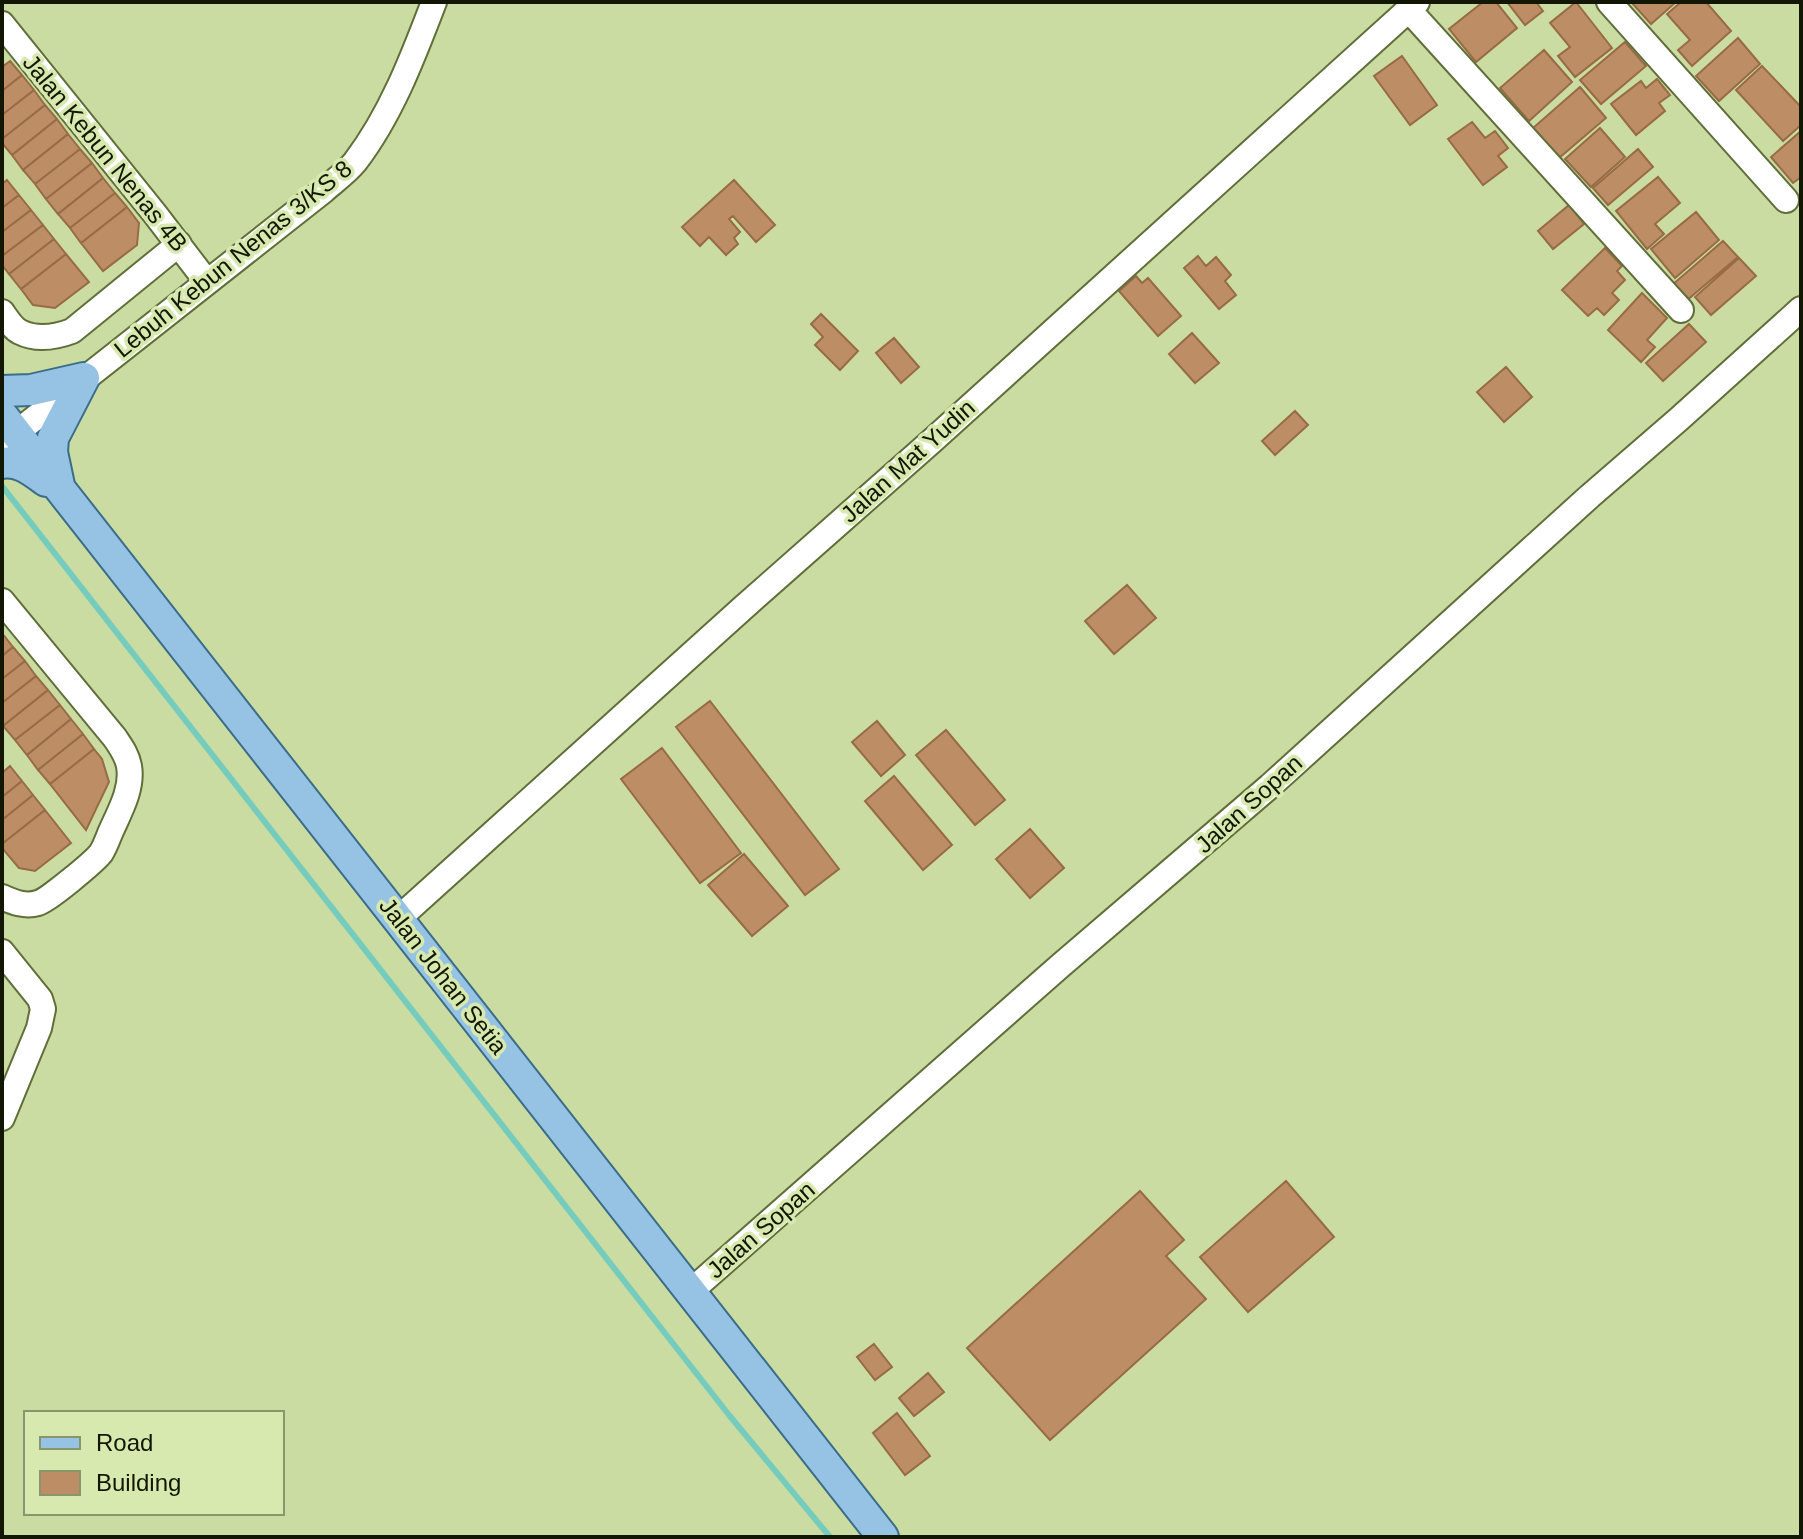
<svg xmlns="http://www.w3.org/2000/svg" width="1803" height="1539" font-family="Arial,sans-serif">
<rect width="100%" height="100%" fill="#cbdca2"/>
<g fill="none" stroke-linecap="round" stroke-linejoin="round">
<path stroke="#75ccbd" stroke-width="6" d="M 2,486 L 729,1415 L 830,1537"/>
</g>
<path fill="#bd8e66" stroke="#976b44" stroke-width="2" d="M 1483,2 L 1496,2 L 1517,28 L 1476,62 L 1449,29 Z
M 1507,2 L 1536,2 L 1543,11 L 1525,25 Z
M 1576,2 L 1612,48 L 1575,77 L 1558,56 L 1570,47 L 1550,23 Z
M 1631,2 L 1676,2 L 1651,24 Z
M 1681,2 L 1706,2 L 1731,31 L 1692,66 L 1678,50 L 1690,40 L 1667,14 Z
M 1738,38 L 1760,64 L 1719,101 L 1696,76 Z
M 1625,42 L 1646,66 L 1601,104 L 1580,80 Z
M 1544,50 L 1572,82 L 1529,121 L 1500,88 Z
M 1402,56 L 1437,105 L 1410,125 L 1374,76 Z
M 10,61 L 22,75 L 2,91 L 2,67 Z
M 1762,66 L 1801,107 L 1801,125 L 1783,141 L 1736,90 Z
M 22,75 L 34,90 L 2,115 L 2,91 Z
M 1657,79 L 1670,95 L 1659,103 L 1665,111 L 1636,135 L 1611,104 L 1641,81 L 1646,88 Z
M 1580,87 L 1606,118 L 1559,158 L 1533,128 Z
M 34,90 L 45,105 L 2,139 L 2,115 Z
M 45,105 L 57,119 L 12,155 L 2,143 L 2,139 Z
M 57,119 L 68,134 L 23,170 L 12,155 Z
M 1472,122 L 1485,138 L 1495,131 L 1508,148 L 1498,156 L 1507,167 L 1483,185 L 1448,139 Z
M 1600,128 L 1625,157 L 1591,187 L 1565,159 Z
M 1801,131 L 1801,177 L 1793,183 L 1771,157 Z
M 68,134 L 80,149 L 35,184 L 23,170 Z
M 80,149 L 92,163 L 46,199 L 35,184 Z
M 1638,149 L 1653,167 L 1608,205 L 1593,188 Z
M 92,163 L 103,178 L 58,214 L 46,199 Z
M 1658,177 L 1680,203 L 1655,224 L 1664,234 L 1647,249 L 1616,211 Z
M 103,178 L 115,193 L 70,228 L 58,214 Z
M 7,180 L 19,195 L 2,208 L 2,184 Z
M 734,180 L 775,225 L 756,242 L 733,216 L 729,219 L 740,232 L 734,238 L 738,244 L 726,255 L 709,237 L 700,246 L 682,227 Z
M 115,193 L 127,207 L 81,243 L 70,228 Z
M 19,195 L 31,210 L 2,232 L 2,208 Z
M 1569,205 L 1584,224 L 1553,249 L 1538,231 Z
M 127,207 L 139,223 L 137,245 L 103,271 L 81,243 Z
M 31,210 L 43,225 L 2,256 L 2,232 Z
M 1696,212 L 1719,240 L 1675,278 L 1651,249 Z
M 43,225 L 54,239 L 9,274 L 2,265 L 2,256 Z
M 54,239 L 66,254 L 21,289 L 9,274 Z
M 1723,241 L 1738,257 L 1686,301 L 1672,285 Z
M 1605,248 L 1622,266 L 1617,271 L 1625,280 L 1612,293 L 1619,300 L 1604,315 L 1597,308 L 1588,316 L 1562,290 Z
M 66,254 L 89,282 L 55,308 L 33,305 L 21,289 Z
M 1198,256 L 1206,266 L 1216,257 L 1231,275 L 1225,281 L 1236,295 L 1219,309 L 1184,268 Z
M 1739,258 L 1756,276 L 1711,315 L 1695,297 Z
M 1136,276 L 1142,283 L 1148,278 L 1181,316 L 1158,336 L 1119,291 Z
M 1642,293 L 1667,318 L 1647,340 L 1655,347 L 1641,362 L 1608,330 Z
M 821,314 L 858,351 L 840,370 L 815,345 L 823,337 L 811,324 Z
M 1689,324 L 1706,342 L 1663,381 L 1646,363 Z
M 1192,333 L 1219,363 L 1195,383 L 1169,354 Z
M 894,338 L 919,367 L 901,383 L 876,353 Z
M 1506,367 L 1532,397 L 1504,422 L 1477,392 Z
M 1295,411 L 1308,425 L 1275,455 L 1262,441 Z
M 1127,585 L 1156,618 L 1114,654 L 1085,621 Z
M 2,633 L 13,647 L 2,656 Z
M 13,647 L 25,661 L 2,679 L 2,656 Z
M 25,661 L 36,676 L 2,703 L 2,679 Z
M 36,676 L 48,690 L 3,726 L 2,703 Z
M 48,690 L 60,705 L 15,740 L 3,726 Z
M 710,701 L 839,869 L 805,895 L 676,727 Z
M 60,705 L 71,719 L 27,755 L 15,740 Z
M 71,719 L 83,734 L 38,770 L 27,755 Z
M 877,721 L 905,755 L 881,776 L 852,742 Z
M 946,730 L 1005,800 L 975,825 L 916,755 Z
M 83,734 L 94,749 L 50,784 L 38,770 Z
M 662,748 L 741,853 L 700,883 L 621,779 Z
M 94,749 L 102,759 L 109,782 L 86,830 L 50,784 Z
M 10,766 L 22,781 L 2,797 L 2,773 Z
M 894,776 L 952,845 L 923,870 L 865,801 Z
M 22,781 L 33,795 L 2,820 L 2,797 Z
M 33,795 L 45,810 L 2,844 L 2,820 Z
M 45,810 L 71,843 L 35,871 L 19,868 L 2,848 L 2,844 Z
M 1030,829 L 1064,868 L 1030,898 L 996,859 Z
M 744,854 L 788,906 L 752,936 L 708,885 Z
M 1286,1181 L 1334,1237 L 1248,1312 L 1200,1257 Z
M 1140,1191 L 1184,1240 L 1166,1256 L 1206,1299 L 1050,1440 L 967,1348 Z
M 874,1344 L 892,1367 L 875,1380 L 857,1357 Z
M 928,1373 L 944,1392 L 914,1416 L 899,1398 Z
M 897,1413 L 930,1456 L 905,1475 L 873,1433 Z"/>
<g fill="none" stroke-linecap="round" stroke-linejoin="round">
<g stroke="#606e39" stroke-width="28">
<path id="minor" d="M 1609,2 L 1786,200
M 1408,9 L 1681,310
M 2,24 L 155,214 L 207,282
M 2,312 C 7,319 12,328 20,332 C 36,340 56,337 72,331 L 179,244
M 2,444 L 323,191 C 333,182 346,173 355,162 C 391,115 413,57 434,2
M 2,601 L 115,738 C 121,747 127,755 129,766 C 133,788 120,811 111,831 C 108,838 105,847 101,853 C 94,862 47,901 38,903 C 25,907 13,902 2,897
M 399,918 L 744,607 L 933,440 L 1417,2
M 2,952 L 40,999 L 43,1009 L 39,1028 L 2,1118
M 691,1291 L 1060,966 L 1270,786 L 1590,496 L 1679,419 L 1801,309"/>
</g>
<g stroke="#3a6d88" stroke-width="34">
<path id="major" d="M 2,391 L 31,390 L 84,378
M 2,415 L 883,1537
M 2,463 C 19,460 32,471 46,481
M 59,485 L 52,452 L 53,438 L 84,378"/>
</g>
<use href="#minor" stroke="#fff" stroke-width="24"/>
<use href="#major" stroke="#96c3e3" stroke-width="30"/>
</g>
<g text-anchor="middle" stroke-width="7" stroke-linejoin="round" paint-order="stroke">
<g font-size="24" fill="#121703" stroke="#d8e9af">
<text transform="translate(105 153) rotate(51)" y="8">Jalan Kebun Nenas 4B</text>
<text transform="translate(233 259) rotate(-39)" y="8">Lebuh Kebun Nenas 3/KS 8</text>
<text transform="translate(908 461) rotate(-42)" y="8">Jalan Mat Yudin</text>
<text transform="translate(1249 804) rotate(-42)" y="8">Jalan Sopan</text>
<text transform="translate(443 976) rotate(52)" y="8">Jalan Johan Setia</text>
<text transform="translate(761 1230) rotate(-41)" y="8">Jalan Sopan</text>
</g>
</g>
<rect width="1803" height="1539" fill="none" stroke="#121703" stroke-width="8"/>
<rect x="24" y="1411" width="260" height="104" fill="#d8e9af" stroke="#89956a" stroke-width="2"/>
<rect x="40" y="1437" width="40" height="12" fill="#96c3e3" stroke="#89956a" stroke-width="2"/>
<text x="96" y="1451" font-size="24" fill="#121703">Road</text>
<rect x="40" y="1471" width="40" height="24" fill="#bd8e66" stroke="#89956a" stroke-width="2"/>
<text x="96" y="1491" font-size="24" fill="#121703">Building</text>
</svg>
